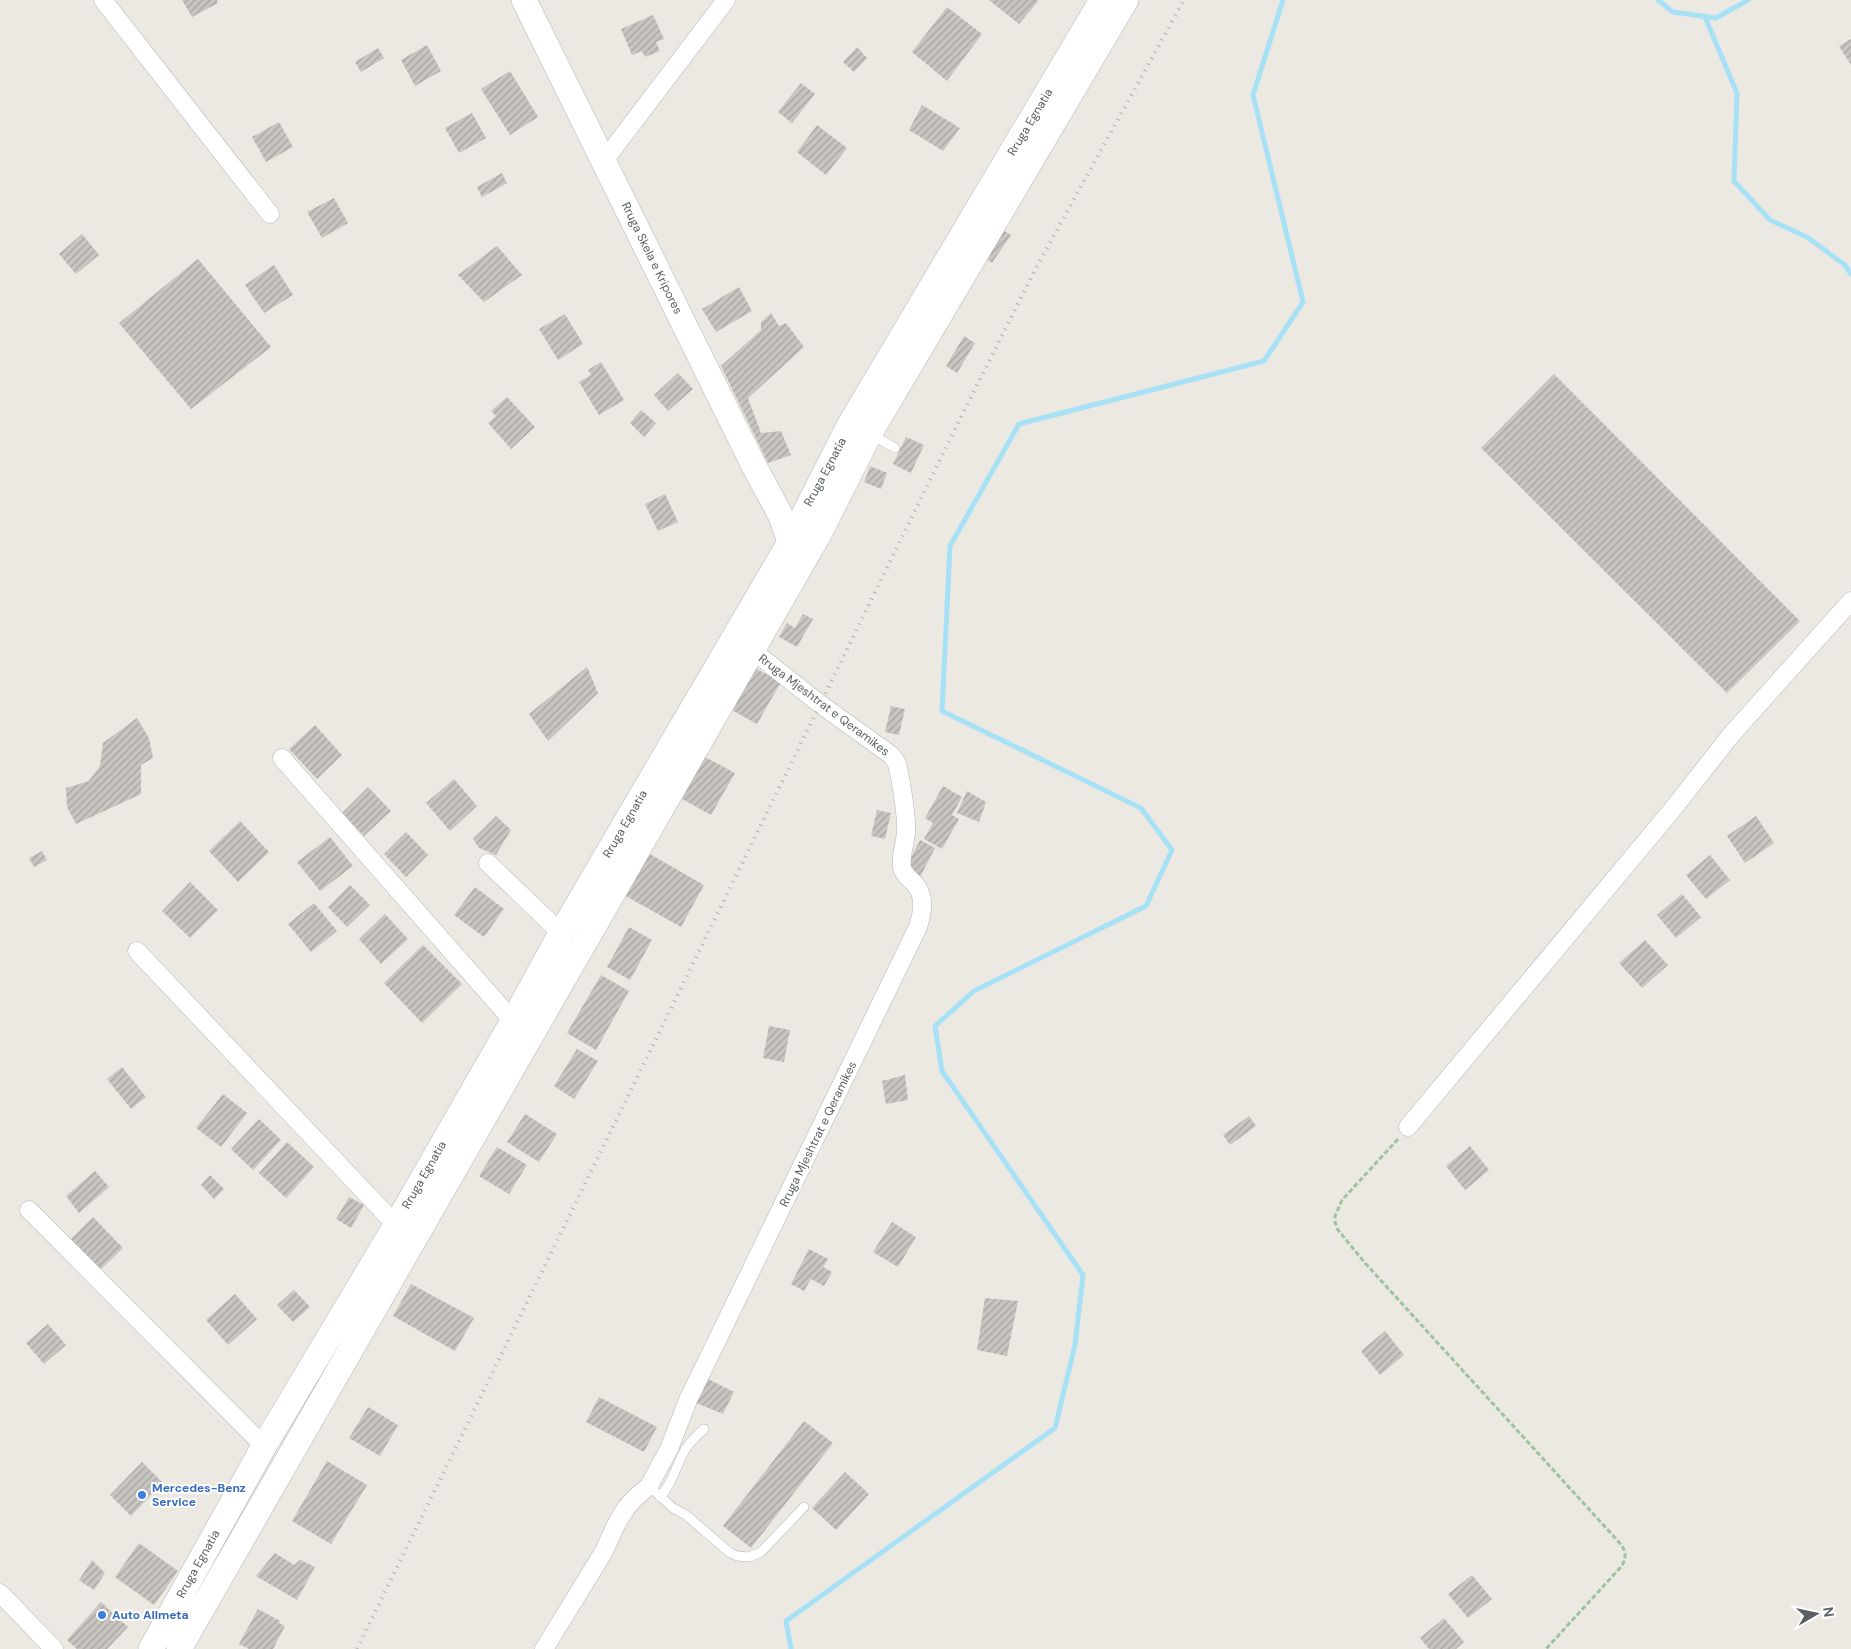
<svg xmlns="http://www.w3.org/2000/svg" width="1851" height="1649" font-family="'DM Sans',sans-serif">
<defs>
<pattern id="building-hatch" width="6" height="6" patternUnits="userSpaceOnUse" patternTransform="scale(1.25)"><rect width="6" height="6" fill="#c9c5c1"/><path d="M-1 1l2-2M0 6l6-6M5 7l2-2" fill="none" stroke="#a6a3a0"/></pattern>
</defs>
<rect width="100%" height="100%" fill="#ece8e2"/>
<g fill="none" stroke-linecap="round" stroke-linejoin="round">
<path stroke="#a7e1f6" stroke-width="5" d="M 1658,0 L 1673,12 L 1716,18 L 1748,0
M 1705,17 L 1737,93 L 1734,181 L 1770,220 L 1807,237 L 1845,265 L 1851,274
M 791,1649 L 786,1621 L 1055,1428 L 1075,1345 L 1083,1275 L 942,1071 L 935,1026 L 974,991 L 1146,906 L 1172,850 L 1141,808 L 942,711 L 950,546 L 1019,424 L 1264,361 L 1303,302 L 1253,95 L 1283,0"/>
</g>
<path fill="url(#building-hatch)" d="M 182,0 L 217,0 L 218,3 L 192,17 Z
M 989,0 L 1039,0 L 1019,24 Z
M 947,7 L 982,34 L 947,81 L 912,52 Z
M 653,15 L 664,39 L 656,42 L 660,51 L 645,57 L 642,51 L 632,55 L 621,29 Z
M 1851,39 L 1851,65 L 1839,46 Z
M 427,45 L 441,71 L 415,86 L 401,60 Z
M 857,47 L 867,58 L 854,72 L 843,62 Z
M 378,48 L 384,58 L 361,72 L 355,62 Z
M 510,71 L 538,117 L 510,135 L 481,89 Z
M 801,83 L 815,94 L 792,123 L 778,112 Z
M 922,105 L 960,128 L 943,151 L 909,130 Z
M 472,113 L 486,138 L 459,153 L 445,128 Z
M 279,122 L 293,147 L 266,162 L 252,137 Z
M 817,125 L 847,148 L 826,175 L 797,152 Z
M 502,173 L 507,183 L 482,197 L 477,187 Z
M 334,198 L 348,223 L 322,238 L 307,212 Z
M 998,227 L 1011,235 L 992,263 L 980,254 Z
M 82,234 L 99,255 L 76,274 L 59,254 Z
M 497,246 L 522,275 L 484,302 L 458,275 Z
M 198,259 L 271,347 L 191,409 L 119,323 Z
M 274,265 L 293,295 L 264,313 L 245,285 Z
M 739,287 L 752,311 L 716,332 L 702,309 Z
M 771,313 L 779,326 L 786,323 L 804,347 L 748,398 L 761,433 L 781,431 L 791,455 L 768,463 L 721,366 L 761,330 L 761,322 Z
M 565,314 L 583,344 L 558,360 L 539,329 Z
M 964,336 L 975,343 L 957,373 L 946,366 Z
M 601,362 L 624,400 L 599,415 L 579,382 L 591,375 L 588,370 Z
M 678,373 L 693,389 L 668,411 L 654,395 Z
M 1554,374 L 1800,621 L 1727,693 L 1481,448 Z
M 507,397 L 535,427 L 511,449 L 488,423 L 496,416 L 491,411 Z
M 641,410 L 656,423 L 644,437 L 630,423 Z
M 906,437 L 924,445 L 911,473 L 893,464 Z
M 870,466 L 887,473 L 881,489 L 864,482 Z
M 665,494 L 678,522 L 658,531 L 645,504 Z
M 803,614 L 813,619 L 797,647 L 779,637 L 787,623 L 795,628 Z
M 751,666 L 781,682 L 757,724 L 728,708 Z
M 587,667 L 598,693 L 548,741 L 529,714 Z
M 891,706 L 905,709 L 899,735 L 885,732 Z
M 137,718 L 149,738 L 153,758 L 141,765 L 141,794 L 76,824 L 67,807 L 66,788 L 89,781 L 100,766 L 103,743 Z
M 315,725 L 342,755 L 317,779 L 289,749 Z
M 705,757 L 735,773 L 711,815 L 682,799 Z
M 454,779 L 477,806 L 450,831 L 426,803 Z
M 943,786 L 962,797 L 952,815 L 959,819 L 942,849 L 924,839 L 933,823 L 925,818 Z
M 368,787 L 391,811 L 364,836 L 342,813 Z
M 967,791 L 986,802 L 979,822 L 957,813 Z
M 877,810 L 891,813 L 885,839 L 871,836 Z
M 496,816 L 511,830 L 496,855 L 479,848 L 473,839 Z
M 1756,816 L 1774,843 L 1745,863 L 1727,836 Z
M 240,821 L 269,852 L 238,882 L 209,851 Z
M 406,832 L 428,855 L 406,877 L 384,854 Z
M 330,837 L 353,866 L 320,891 L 297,862 Z
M 920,840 L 935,848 L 920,877 L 905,869 Z
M 42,851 L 47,860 L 34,867 L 29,858 Z
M 648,853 L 704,885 L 681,927 L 624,895 Z
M 1710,855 L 1730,880 L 1706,899 L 1686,875 Z
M 190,882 L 218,910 L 190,938 L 162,911 Z
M 350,885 L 370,905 L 347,927 L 328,907 Z
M 475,887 L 504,909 L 484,937 L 454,915 Z
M 1682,894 L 1701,917 L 1676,938 L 1657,915 Z
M 314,903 L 337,931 L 311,952 L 288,924 Z
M 385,914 L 408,939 L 381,964 L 359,939 Z
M 629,927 L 652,940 L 630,980 L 607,967 Z
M 1645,940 L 1668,965 L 1642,988 L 1619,963 Z
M 423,945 L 462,984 L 422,1023 L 384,983 Z
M 601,975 L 629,991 L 596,1050 L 567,1033 Z
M 769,1026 L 790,1030 L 784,1062 L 763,1058 Z
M 577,1049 L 598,1061 L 574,1099 L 554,1086 Z
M 122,1067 L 146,1097 L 131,1109 L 107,1079 Z
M 905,1075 L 908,1100 L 886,1104 L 882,1081 Z
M 223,1094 L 247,1113 L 221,1147 L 196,1128 Z
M 525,1114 L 557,1134 L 539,1162 L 507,1142 Z
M 1249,1116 L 1256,1126 L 1230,1145 L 1223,1135 Z
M 259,1119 L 281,1140 L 253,1170 L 231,1149 Z
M 287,1142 L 314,1167 L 286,1198 L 259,1173 Z
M 1470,1146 L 1489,1170 L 1465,1190 L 1446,1166 Z
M 497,1147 L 527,1165 L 509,1194 L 479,1176 Z
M 95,1171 L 109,1187 L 79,1213 L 66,1196 Z
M 210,1175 L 224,1189 L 214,1199 L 201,1185 Z
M 349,1197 L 364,1205 L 351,1228 L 336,1219 Z
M 93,1217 L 123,1248 L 100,1270 L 70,1240 Z
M 892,1222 L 916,1237 L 898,1267 L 873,1252 Z
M 809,1249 L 828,1259 L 823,1267 L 832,1272 L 824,1286 L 811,1279 L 804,1291 L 791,1284 Z
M 411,1284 L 474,1318 L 455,1351 L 393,1316 Z
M 294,1290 L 310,1307 L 293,1322 L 277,1305 Z
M 235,1294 L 257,1319 L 228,1345 L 206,1320 Z
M 985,1298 L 1018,1301 L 1007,1356 L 977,1350 Z
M 48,1324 L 66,1345 L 44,1364 L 26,1343 Z
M 1385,1331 L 1404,1355 L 1380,1375 L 1361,1351 Z
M 706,1378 L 734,1392 L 723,1414 L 694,1402 Z
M 599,1397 L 657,1427 L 644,1452 L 586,1422 Z
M 368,1407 L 398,1425 L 380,1456 L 349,1438 Z
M 804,1421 L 833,1443 L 751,1548 L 723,1526 Z
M 327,1461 L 367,1485 L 331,1544 L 292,1521 Z
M 142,1462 L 163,1483 L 131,1516 L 110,1495 Z
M 845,1472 L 869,1494 L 836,1530 L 812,1508 Z
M 139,1543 L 178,1571 L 154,1605 L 115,1577 Z
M 275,1553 L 294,1565 L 300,1560 L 315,1567 L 297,1600 L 256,1576 Z
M 92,1560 L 105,1573 L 94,1590 L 79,1580 Z
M 1472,1575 L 1492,1599 L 1468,1618 L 1448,1594 Z
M 101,1602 L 128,1627 L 107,1649 L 77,1649 L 67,1640 Z
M 258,1609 L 280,1621 L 279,1623 L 285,1626 L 273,1649 L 249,1649 L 239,1644 Z
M 1444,1618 L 1464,1642 L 1456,1649 L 1429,1649 L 1420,1638 Z"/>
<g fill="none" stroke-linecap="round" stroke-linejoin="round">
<g stroke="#b2b5b8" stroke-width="10">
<path id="lane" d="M 872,435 L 895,448
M 649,1486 L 673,1508 L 686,1515 L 729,1552 L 737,1556 L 749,1557 L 761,1552 L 804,1507
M 660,1497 C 674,1481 675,1467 685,1450 C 690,1442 696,1436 704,1429"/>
</g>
<g stroke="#b2b5b8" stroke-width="19">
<path id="street" d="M 103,0 L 270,214
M 603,162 L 726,0
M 282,758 L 513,1021
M 488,863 L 561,933
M 137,951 L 396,1225
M 1408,1127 L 1672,810 L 1731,735 L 1851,601
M 29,1210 L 264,1446
M 0,1593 L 54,1649
M 544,1649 L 603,1553 L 617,1523 L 626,1508 L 636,1497 L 649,1486 L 669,1449 L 688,1400 L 918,927 C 923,912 926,895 914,883 C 909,878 904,875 902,868 C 900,857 905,844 906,833 C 907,817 901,780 897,764 C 896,761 893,758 891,755 L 820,704 L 752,650"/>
</g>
<g stroke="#b1b6b8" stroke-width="26">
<path id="secondary" d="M 524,0 L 754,466 L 781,516 L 790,542 L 797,547
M 151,1649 L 264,1446 L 396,1225 L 513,1021 L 561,933 L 790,542 L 850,424 L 1102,0
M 179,1649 L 819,534 L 870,433 L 1126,0"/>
</g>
<path stroke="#9cc4a0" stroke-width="3" stroke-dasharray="5 2.5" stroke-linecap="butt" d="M 1398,1139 L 1342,1200 L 1335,1216 L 1335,1222 L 1338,1230 L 1365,1263 L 1617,1540 C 1626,1549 1628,1558 1620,1568 L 1546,1649"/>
<use href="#lane" stroke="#fff" stroke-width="9"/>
<use href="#street" stroke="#fff" stroke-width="18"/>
<use href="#secondary" stroke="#fff" stroke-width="25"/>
<path stroke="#b0b1b1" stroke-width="4" stroke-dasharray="1 6" stroke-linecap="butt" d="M 357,1649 L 954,431 L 1036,268 L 1184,0"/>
</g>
<g fill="#3f7fe0" stroke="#fff" stroke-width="2">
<circle cx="142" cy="1495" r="5"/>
<circle cx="102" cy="1615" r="5"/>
</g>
<g text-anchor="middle" stroke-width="4" stroke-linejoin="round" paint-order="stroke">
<g font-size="12" fill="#5a5f61" stroke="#fff">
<text transform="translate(1030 122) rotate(-59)" y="4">Rruga Egnatia</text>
<text transform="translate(652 258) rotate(64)" y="4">Rruga Skela e Kripores</text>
<text transform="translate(825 472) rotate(-62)" y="4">Rruga Egnatia</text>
<text transform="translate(824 705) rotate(37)" y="4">Rruga Mjeshtrat e Qeramikes</text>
<text transform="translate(625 824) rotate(-60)" y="4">Rruga Egnatia</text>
<text transform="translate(818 1134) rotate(-64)" y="4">Rruga Mjeshtrat e Qeramikes</text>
<text transform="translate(424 1175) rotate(-60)" y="4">Rruga Egnatia</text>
<text transform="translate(198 1564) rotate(-61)" y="4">Rruga Egnatia</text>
</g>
<g font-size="12" font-weight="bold" fill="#366cbe" stroke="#fff" text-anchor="start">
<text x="152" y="1492">Mercedes-Benz<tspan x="152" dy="14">Service</tspan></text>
<text x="112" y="1619">Auto Allmeta</text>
</g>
</g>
<g transform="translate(1816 1614) rotate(81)" stroke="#ffffff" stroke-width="4" paint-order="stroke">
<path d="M0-4L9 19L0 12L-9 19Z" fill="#5a5f61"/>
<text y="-8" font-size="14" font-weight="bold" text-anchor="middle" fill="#5a5f61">N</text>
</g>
</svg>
